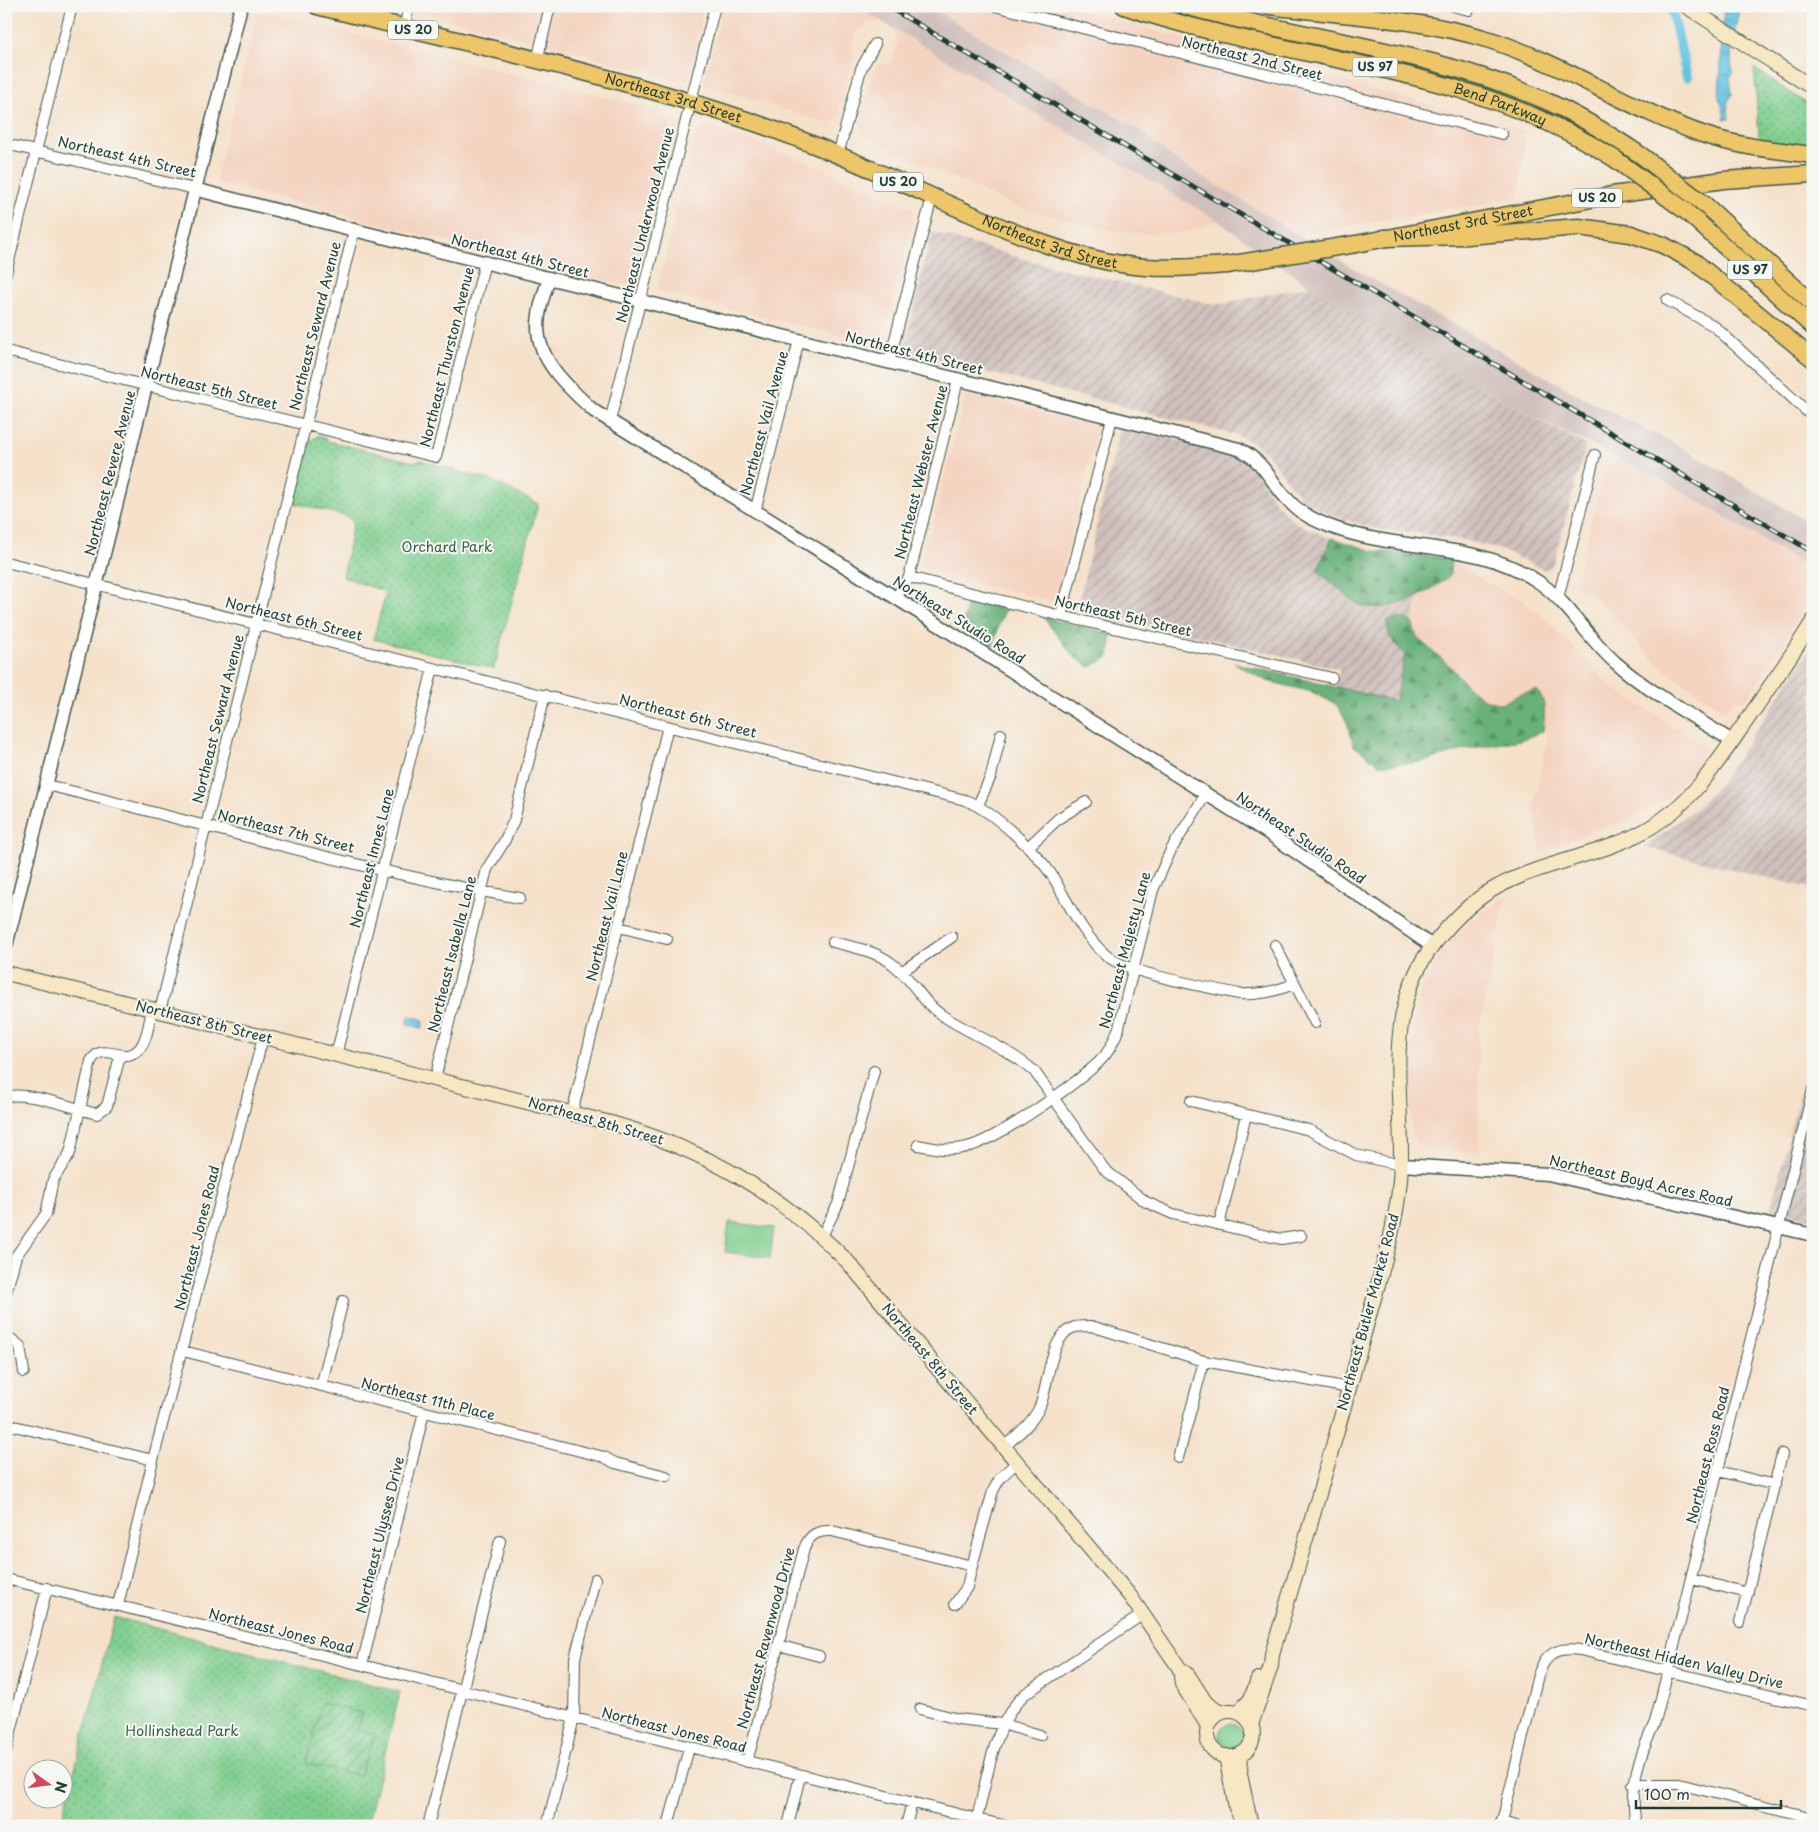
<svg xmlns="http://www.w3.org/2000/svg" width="1819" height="1832" font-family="'Playpen Sans',sans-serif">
<defs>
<pattern id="industrial-furrows" width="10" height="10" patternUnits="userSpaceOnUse" patternTransform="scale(1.25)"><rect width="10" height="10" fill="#d0c0bc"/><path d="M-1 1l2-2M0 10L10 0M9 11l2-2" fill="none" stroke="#a89d9a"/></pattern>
<pattern id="forest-firs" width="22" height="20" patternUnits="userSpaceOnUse" patternTransform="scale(1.25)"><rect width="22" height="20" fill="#67b179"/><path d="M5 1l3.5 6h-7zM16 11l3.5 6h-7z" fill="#549164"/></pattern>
<pattern id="park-dots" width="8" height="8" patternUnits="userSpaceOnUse" patternTransform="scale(1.25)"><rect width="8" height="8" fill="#7fce8e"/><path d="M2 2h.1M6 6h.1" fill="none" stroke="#67a875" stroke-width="1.8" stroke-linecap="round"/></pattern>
<pattern id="garden-furrows" width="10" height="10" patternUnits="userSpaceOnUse" patternTransform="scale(1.25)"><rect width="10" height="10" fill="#7fce8e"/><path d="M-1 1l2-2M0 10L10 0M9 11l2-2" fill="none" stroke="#67a875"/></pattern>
<pattern id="water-ripples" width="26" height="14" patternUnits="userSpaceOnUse" patternTransform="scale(1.25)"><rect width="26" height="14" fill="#65c4e3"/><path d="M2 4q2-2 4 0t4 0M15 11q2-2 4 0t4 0" fill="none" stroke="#53a0b9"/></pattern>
</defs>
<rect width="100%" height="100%" fill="#f6f6f2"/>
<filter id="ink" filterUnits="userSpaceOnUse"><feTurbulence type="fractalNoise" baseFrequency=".02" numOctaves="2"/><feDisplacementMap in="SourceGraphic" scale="10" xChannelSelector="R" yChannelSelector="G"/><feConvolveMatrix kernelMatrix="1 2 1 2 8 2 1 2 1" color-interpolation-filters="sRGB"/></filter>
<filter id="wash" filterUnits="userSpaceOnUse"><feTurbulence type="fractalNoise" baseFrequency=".0096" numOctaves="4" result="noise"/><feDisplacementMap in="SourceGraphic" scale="20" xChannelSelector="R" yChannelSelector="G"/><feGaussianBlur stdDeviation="1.12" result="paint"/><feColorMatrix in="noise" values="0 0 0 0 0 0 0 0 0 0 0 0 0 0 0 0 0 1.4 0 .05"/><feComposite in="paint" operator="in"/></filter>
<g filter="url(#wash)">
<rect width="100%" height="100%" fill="#f5e1c9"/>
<path fill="#f4d3c0" d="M 398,6 L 705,6 L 687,80 L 675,79 Z
M 723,6 L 856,6 L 883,23 L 867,23 L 856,32 L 851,46 L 854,54 L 837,119 L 829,124 L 704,84 Z
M 928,6 L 1066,6 L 1526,131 L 1519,197 L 1463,208 L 1297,234 L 1172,158 L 1142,132 Z
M 264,12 L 662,111 L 670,122 L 671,131 L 633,282 L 628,286 L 220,184 L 216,179 L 256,19 L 260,13 Z
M 890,27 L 1018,102 L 1218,221 L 1184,233 L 1143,234 L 1096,228 L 1014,206 L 867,138 L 863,135 L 860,125 L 872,75 L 877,66 L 889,63 L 895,52 L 897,39 Z
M 710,127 L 805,161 L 912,209 L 913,220 L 882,343 L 877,345 L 661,292 L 658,285 L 696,133 L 703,128 Z
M 966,393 L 1098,426 L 1055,601 L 926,571 L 922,566 Z
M 1609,454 L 1663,480 L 1813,570 L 1813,596 L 1746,700 L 1732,702 L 1725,711 L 1661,667 L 1594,597 L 1575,584 Z
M 1427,556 L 1456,562 L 1484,581 L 1520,599 L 1547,620 L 1612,688 L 1706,746 L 1703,762 L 1666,799 L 1622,824 L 1592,831 L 1542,852 L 1533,807 L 1549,732 L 1395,701 Z
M 1506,896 L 1478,1035 L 1480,1152 L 1425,1150 L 1418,1145 L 1412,1136 L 1409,1063 L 1412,1024 L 1423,986 L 1441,954 L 1467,924 Z"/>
<path fill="url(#industrial-furrows)" d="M 932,232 L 1027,260 L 1216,305 L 1310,286 L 1514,407 L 1586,445 L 1553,565 L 1545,570 L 1501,550 L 1467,541 L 1412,532 L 1385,531 L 1336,517 L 1309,505 L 1299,496 L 1269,456 L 1254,443 L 1236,435 L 903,351 Z
M 1125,428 L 1229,452 L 1256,471 L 1276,503 L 1295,522 L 1329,538 L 1373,551 L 1427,556 L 1395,701 L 1335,687 L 1340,669 L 1077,608 L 1120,429 Z
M 1813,645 L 1813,889 L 1644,847 L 1698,807 L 1723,780 Z
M 1813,1043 L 1813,1219 L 1770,1210 Z"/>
<path fill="#d0c0bc" d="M 856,6 L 928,6 L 1142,132 L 1172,158 L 1358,271 L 1591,402 L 1674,443 L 1813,525 L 1813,570 L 1663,480 L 1514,407 L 1429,358 L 1310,286 L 1218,221 Z"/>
<path fill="#7fce8e" stroke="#4f8661" d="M 729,1222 L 774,1228 L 770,1258 L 725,1252 Z
M1219 1735a12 12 0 1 1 24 0a12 12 0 1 1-24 0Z"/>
<path fill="url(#forest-firs)" stroke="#437756" d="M 1332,538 L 1373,551 L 1440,557 L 1451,561 L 1450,575 C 1430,594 1391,613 1362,606 C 1354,604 1326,577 1317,570 Z
M 965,599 L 1006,608 L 999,625 L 993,647 L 961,627 L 966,612 Z
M 1043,617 L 1112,634 L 1109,657 L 1090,667 L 1074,657 Z
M 1399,617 L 1412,622 L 1417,638 L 1449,665 L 1470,689 L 1484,699 L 1501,704 L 1518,695 L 1536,690 C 1548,701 1544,716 1543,731 L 1521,740 L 1467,749 L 1422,762 L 1380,765 L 1354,746 L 1347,722 L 1336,704 L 1312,692 L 1267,681 L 1234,663 L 1395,701 L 1405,655 L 1389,636 L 1387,622 Z"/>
<path fill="url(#park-dots)" stroke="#4f8661" d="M 1754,68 L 1813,108 L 1813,147 L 1769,144 L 1759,136 Z
M 319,435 L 328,441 L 413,462 L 420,460 L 493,481 L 538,504 L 494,669 L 373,639 L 386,592 L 343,577 L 353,522 L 346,516 L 294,503 L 310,441 Z
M 114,1617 L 400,1692 L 367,1826 L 60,1826 Z"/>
<path fill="url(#garden-furrows)" stroke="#4f8661" d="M 322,1703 L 362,1713 L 358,1729 L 375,1735 L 359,1776 L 306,1763 Z"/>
<path fill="url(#water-ripples)" stroke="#42808c" d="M 1724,6 L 1739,6 C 1738,23 1726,59 1734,73 L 1730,77 L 1732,95 L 1727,103 L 1729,119 L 1725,120 L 1722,104 L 1719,99 Z
M 409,1016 L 424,1020 L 422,1028 L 407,1024 Z"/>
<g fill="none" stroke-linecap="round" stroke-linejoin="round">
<path stroke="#65c4e3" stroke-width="10" d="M 1671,6 L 1687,77"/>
</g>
</g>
<g filter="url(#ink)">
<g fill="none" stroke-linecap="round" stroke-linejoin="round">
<g stroke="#3f564a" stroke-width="12">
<path id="minor" d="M 995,6 L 1502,134
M 1453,6 L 1469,10
M 404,28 L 409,6
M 537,61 L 550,6
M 6,144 L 194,189
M 838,155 L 861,69 L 875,44
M 6,273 L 72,6
M 1667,300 L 1714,326 L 1813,417
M 6,351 L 436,457 L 485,262
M 889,362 L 932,197
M 610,421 L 715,6
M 755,512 L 799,340
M 6,562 L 965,800 C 993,811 1037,852 1053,877 C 1069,904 1083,936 1107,956 C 1129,974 1208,987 1239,994 C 1259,995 1275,992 1293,984
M 909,577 L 1061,616 L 1332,678
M 896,598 L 909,577 L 958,380
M 1558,598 L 1595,455
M 1061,616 L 1112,418
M 47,785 C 204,824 361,871 520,898
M 978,805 L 991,776 L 1001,734
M 1028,847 L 1059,818 L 1086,802
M 619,927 L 667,939
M 833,942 C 852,947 873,950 890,962 C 911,976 921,1002 943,1016 C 973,1035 1007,1048 1034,1071 L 1105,1170 L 1146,1202 L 1173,1214 L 1281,1239 L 1301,1236
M 1275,945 L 1315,1023
M 901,972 L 952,937
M 160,1011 L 354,230
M 336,1055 L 433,668
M 435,1079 L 487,869 L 504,842 L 514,820 L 545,695
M 6,1097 C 26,1090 76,1109 97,1114 L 107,1106 L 120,1056
M 1191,1101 L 1309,1130 L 1356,1155 L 1401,1165
M 572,1113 L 668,726
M 918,1145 C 934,1148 950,1152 967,1147 C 997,1140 1074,1085 1098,1063 C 1109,1053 1115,1040 1119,1027 L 1153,890 L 1171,850 L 1206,794
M 1219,1225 L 1246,1115
M 822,1236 L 838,1204 L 874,1071
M 6,1293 L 16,1256 L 46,1214 L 53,1180 L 70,1153 L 91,1061 C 104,1039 123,1067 140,1048 C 148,1038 149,1021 152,1010
M 6,1335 L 20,1346 L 24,1372
M 183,1351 L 604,1457 L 615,1463 L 666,1476
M 321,1386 L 343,1301
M 6,1424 L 153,1460
M 1004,1447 C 1017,1435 1033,1423 1040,1406 C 1049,1385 1049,1334 1075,1327 C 1080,1326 1086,1326 1091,1326 L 1204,1361 L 1349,1388
M 1178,1458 L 1204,1361
M 1718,1471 L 1775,1485
M 6,1579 L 282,1645 L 1006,1826
M 1691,1579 L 1748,1593
M 955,1604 L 967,1587 L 972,1566
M 118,1605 L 153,1460 L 263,1037
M 1740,1622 L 1782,1454
M 778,1645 L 819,1656
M 362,1665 L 424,1412
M 920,1709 L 958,1719 L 1002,1724 L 1040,1735
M 6,1751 L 47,1588
M 747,1762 L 804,1549 C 809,1535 817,1530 832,1531 L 972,1566 L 993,1491 L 1000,1478 L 1017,1462
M 1633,1784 L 1679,1784 L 1813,1818
M 977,1818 C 988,1777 993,1723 1025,1694 L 1143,1614
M 1501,1822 L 1516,1826
M 428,1826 L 500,1541
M 547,1826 L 574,1718 L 575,1658 L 595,1579
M 668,1826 L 689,1748
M 788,1826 L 800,1776
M 906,1826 L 912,1802
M 1501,1826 L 1538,1675 C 1546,1653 1557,1647 1580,1650 L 1813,1706
M 1636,1826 C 1629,1784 1638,1760 1655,1722 L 1813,1090"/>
</g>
<g stroke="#3f564a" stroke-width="15">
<path id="tertiary" d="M 194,189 L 354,230 L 1239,449 C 1265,462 1269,480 1288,500 C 1299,513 1314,520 1329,526 C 1397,553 1478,539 1540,583 C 1571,605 1588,639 1616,663 C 1650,693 1693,716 1732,741
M 549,278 C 544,294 538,310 538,327 C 538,362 571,390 594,411 L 896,598 L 1271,835 L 1432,946
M 6,946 L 241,6
M 1401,1165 L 1548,1174 L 1813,1235"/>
</g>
<g stroke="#3f564a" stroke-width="16">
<path id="secondary" d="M 1686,6 L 1813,88
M 6,973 L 611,1123 C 705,1150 778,1192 847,1261 L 1130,1596 L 1180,1669 L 1188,1675 L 1206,1703 L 1220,1713
M 1180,1669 L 1182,1684 L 1208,1726
M1207 1734a23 23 0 1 1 46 0a23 23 0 1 1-46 0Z
M 1239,1712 L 1251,1699 L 1258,1679
M 1251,1725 L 1271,1666 L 1272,1654 C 1304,1547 1335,1441 1364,1334 C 1379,1278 1400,1220 1401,1162 C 1402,1087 1383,1009 1434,944 C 1452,921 1473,899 1499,886 C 1548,860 1604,856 1651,827 C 1693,802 1719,760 1747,720 C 1769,688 1792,655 1813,621
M 1241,1754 L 1240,1774 L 1251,1826
M 1226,1756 L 1236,1808 L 1245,1826"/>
</g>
<g stroke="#3f564a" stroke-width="19">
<g id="primary">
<path id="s1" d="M 317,6 C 465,43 616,75 761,125 C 830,149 897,181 964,211 C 1017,234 1069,257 1127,265 C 1160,270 1194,267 1227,265"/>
<path id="s2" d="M 1356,244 L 1612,195 L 1724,180 L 1813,174"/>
</g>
</g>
<g stroke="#3f564a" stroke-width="19">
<g id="trunk">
<path id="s3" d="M 1124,6 C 1287,62 1467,63 1615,159"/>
<path d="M 1185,6 C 1304,39 1430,50 1544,100 C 1579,115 1611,135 1642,156"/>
<path d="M 1269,6 C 1342,15 1419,18 1490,40 C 1564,64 1631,110 1705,135 C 1740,147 1776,150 1813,155"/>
<path d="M 1704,204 L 1813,304"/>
<path d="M 1687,212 L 1813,327"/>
<path d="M 1384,238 L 1467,236 L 1578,227 L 1631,234 L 1663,245 L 1695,262 L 1813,359"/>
</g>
</g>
<use href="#minor" stroke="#fff" stroke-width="10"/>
<use href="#tertiary" stroke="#fff" stroke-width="12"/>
<use href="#secondary" stroke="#f7e8c3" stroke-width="14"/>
<use href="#primary" stroke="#ecc669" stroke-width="16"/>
<use href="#trunk" stroke="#ecc669" stroke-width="16"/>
<g stroke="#1f3d34" stroke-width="5">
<path id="rail" d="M 887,6 L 1813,552"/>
</g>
<use href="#rail" stroke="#f6f6f2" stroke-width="3" stroke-dasharray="9" stroke-linecap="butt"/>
<g stroke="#3f564a" stroke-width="19" stroke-linecap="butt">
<path id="primary-bridge" d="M 1227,265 L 1356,244"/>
</g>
<g stroke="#3f564a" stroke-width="19" stroke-linecap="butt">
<path id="trunk-bridge" d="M 1642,156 L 1704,204
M 1615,159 L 1687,212"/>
</g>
<use href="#primary-bridge" stroke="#ecc669" stroke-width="16"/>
<use href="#trunk-bridge" stroke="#ecc669" stroke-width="16"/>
</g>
</g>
<g text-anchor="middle" stroke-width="4" stroke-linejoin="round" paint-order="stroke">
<g fill="#f6f6f2" stroke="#60746d" stroke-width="1">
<rect x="388" y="20.5" width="50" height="19" rx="4"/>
<rect x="1352.5" y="57.5" width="45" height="19" rx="4"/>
<rect x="873" y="172.5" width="50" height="19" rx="4"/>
<rect x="1572" y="188.5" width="50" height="19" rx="4"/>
<rect x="1727.5" y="260.5" width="45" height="19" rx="4"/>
</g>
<g font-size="12" font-weight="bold" fill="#1f3d34">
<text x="413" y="34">US 20</text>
<text x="1375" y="71">US 97</text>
<text x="898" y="186">US 20</text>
<text x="1597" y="202">US 20</text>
<text x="1750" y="274">US 97</text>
</g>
<g font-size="14" fill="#1f3d34" stroke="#f6f6f2">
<text transform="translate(1252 58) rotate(14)" y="5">Northeast 2nd Street</text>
<text dy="5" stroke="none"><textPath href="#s1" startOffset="368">Northeast 3rd Street</textPath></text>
<text dy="5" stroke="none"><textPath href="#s3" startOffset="389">Bend Parkway</textPath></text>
<text transform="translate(127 157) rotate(13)" y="5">Northeast 4th Street</text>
<text dy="5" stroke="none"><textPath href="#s2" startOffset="109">Northeast 3rd Street</textPath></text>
<text transform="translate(645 225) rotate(-76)" y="5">Northeast Underwood Avenue</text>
<text dy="5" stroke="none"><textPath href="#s1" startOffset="772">Northeast 3rd Street</textPath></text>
<text transform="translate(520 256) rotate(14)" y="5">Northeast 4th Street</text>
<text transform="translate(315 326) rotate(-76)" y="5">Northeast Seward Avenue</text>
<text transform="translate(914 353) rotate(14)" y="5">Northeast 4th Street</text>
<text transform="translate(447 357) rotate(-76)" y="5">Northeast Thurston Avenue</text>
<text transform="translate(209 388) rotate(14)" y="5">Northeast 5th Street</text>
<text transform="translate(764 423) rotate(-75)" y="5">Northeast Vail Avenue</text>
<text transform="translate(921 472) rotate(-76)" y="5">Northeast Webster Avenue</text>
<text transform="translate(110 473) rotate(-76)" y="5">Northeast Revere Avenue</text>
<text transform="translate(1123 616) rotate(13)" y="5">Northeast 5th Street</text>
<text transform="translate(294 619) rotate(14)" y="5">Northeast 6th Street</text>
<text transform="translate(959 620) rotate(32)" y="5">Northeast Studio Road</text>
<text transform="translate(688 716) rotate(14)" y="5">Northeast 6th Street</text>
<text transform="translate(218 719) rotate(-76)" y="5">Northeast Seward Avenue</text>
<text transform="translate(286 831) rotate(14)" y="5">Northeast 7th Street</text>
<text transform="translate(1301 838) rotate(34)" y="5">Northeast Studio Road</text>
<text transform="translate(372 858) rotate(-76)" y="5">Northeast Innes Lane</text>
<text transform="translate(607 916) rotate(-76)" y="5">Northeast Vail Lane</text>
<text transform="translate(1125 950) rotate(-75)" y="5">Northeast Majesty Lane</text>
<text transform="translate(452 954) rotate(-76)" y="5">Northeast Isabella Lane</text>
<text transform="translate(204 1022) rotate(14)" y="5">Northeast 8th Street</text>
<text transform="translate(596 1121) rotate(16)" y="5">Northeast 8th Street</text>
<text transform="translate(1641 1181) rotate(13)" y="5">Northeast Boyd Acres Road</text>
<text transform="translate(197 1238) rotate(-76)" y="5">Northeast Jones Road</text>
<text transform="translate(1368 1312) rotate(-75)" y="5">Northeast Butler Market Road</text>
<text transform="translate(930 1359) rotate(50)" y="5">Northeast 8th Street</text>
<text transform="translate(428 1399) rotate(14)" y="5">Northeast 11th Place</text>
<text transform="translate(1708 1455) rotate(-76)" y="5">Northeast Ross Road</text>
<text transform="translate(380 1535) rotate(-76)" y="5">Northeast Ulysses Drive</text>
<text transform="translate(281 1631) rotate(14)" y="5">Northeast Jones Road</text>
<text transform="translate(766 1638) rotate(-75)" y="5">Northeast Ravenwood Drive</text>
<text transform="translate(1684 1661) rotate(13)" y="5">Northeast Hidden Valley Drive</text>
<text transform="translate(674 1730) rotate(14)" y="5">Northeast Jones Road</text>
</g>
<g font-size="14" fill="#37614a" stroke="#f6f6f2">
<text x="447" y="552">Orchard Park</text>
<text x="182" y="1736">Hollinshead Park</text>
</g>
</g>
<rect width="1819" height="1832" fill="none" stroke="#f6f6f2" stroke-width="25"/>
<g transform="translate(48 1784) rotate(104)"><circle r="24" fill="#f6f6f2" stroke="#a0aca6"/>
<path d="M0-4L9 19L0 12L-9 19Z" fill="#d1495b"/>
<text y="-8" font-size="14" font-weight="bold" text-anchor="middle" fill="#1f3d34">N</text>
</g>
<path d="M1636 1800v8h145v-8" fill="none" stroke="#1f3d34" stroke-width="2.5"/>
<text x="1644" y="1800" font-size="15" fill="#1f3d34" stroke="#f6f6f2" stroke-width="4" paint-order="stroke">100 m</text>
</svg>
